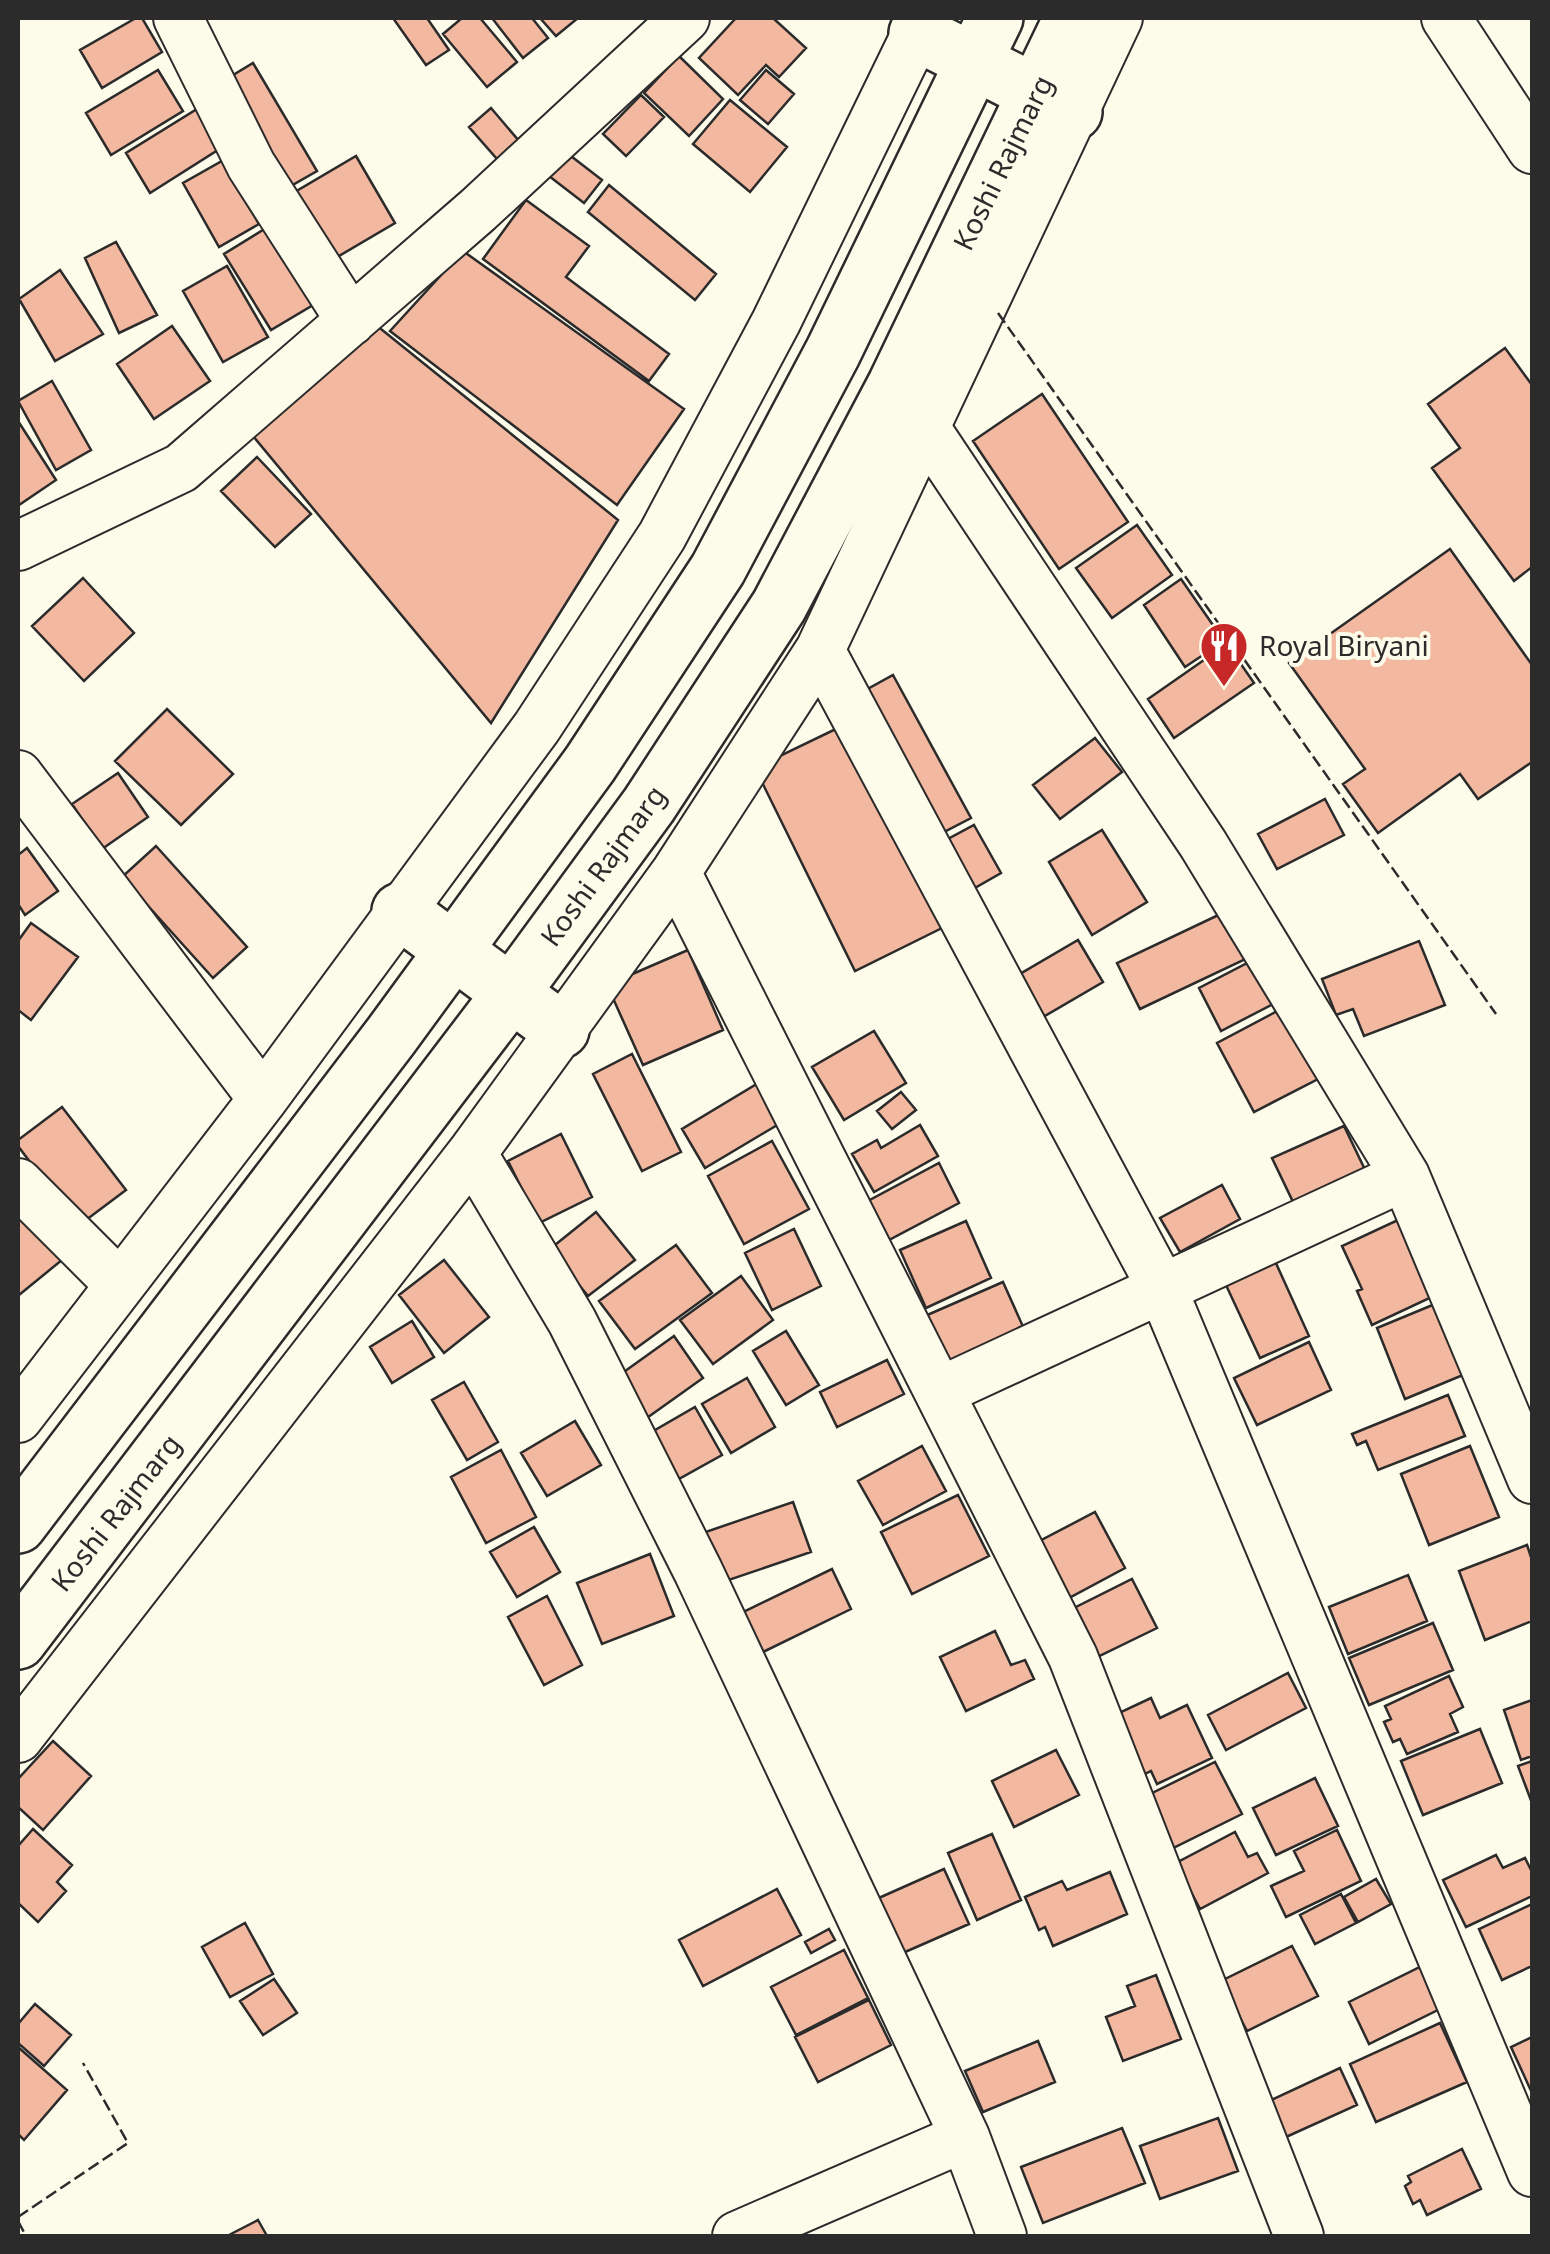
<svg xmlns="http://www.w3.org/2000/svg" width="1550" height="2254" font-family="'Noto Sans',sans-serif">
<rect width="100%" height="100%" fill="#fdfbea"/>
<path fill="#f2b8a0" stroke="#2b2b2b" stroke-width="2.5" d="M 136,18 L 142,18 L 162,52 L 102,88 L 80,50 Z
M 393,18 L 427,18 L 449,50 L 426,65 Z
M 462,18 L 480,18 L 517,62 L 487,87 L 443,34 Z
M 492,18 L 532,18 L 548,38 L 523,58 Z
M 540,18 L 578,18 L 556,36 Z
M 736,18 L 773,18 L 806,48 L 779,77 L 766,65 L 738,95 L 699,58 Z
M 679,56 L 723,99 L 689,136 L 644,93 Z
M 253,63 L 317,171 L 289,187 L 225,80 Z
M 158,70 L 183,111 L 111,155 L 86,113 Z
M 766,70 L 794,94 L 768,124 L 740,100 Z
M 641,95 L 664,117 L 626,156 L 603,134 Z
M 730,100 L 787,147 L 750,192 L 693,144 Z
M 491,108 L 525,148 L 504,167 L 469,127 Z
M 197,109 L 221,148 L 150,193 L 126,153 Z
M 567,153 L 602,180 L 584,203 L 549,176 Z
M 356,156 L 395,223 L 322,266 L 283,199 Z
M 222,161 L 259,224 L 219,247 L 183,183 Z
M 609,185 L 716,274 L 695,300 L 588,212 Z
M 526,200 L 589,246 L 566,277 L 669,354 L 649,381 L 483,259 Z
M 266,228 L 313,305 L 271,330 L 224,254 Z
M 116,242 L 157,315 L 119,333 L 85,258 Z
M 463,251 L 684,409 L 617,505 L 390,331 Z
M 227,266 L 268,337 L 223,362 L 183,291 Z
M 60,270 L 103,334 L 55,361 L 19,299 Z
M 376,325 L 618,520 L 491,723 L 253,436 Z
M 172,326 L 210,381 L 154,419 L 117,364 Z
M 1505,348 L 1532,385 L 1532,567 L 1514,581 L 1432,468 L 1460,448 L 1428,404 Z
M 52,381 L 91,450 L 56,470 L 18,401 Z
M 1042,394 L 1128,522 L 1059,569 L 973,441 Z
M 18,421 L 56,480 L 19,505 L 18,502 Z
M 257,457 L 311,514 L 275,547 L 221,491 Z
M 1137,525 L 1172,575 L 1112,618 L 1076,568 Z
M 1450,549 L 1532,665 L 1532,762 L 1478,799 L 1460,774 L 1378,833 L 1343,784 L 1365,769 L 1289,663 Z
M 83,578 L 134,633 L 84,681 L 32,626 Z
M 1181,579 L 1224,641 L 1185,667 L 1144,605 Z
M 1227,644 L 1254,683 L 1174,738 L 1148,699 Z
M 893,675 L 971,818 L 942,833 L 864,691 Z
M 167,709 L 233,774 L 181,825 L 115,761 Z
M 842,726 L 942,928 L 855,971 L 755,768 Z
M 1095,738 L 1122,772 L 1060,819 L 1033,785 Z
M 118,773 L 148,817 L 102,849 L 72,804 Z
M 1325,799 L 1344,835 L 1277,869 L 1258,834 Z
M 974,825 L 1001,873 L 973,889 L 946,840 Z
M 1102,830 L 1147,902 L 1092,935 L 1049,862 Z
M 156,846 L 247,947 L 213,978 L 122,877 Z
M 27,848 L 58,891 L 25,915 L 18,904 L 18,855 Z
M 1229,910 L 1252,956 L 1140,1009 L 1117,963 Z
M 31,923 L 78,957 L 31,1020 L 18,1010 L 18,941 Z
M 1078,940 L 1103,982 L 1038,1020 L 1013,978 Z
M 1419,941 L 1445,1005 L 1364,1036 L 1353,1009 L 1336,1015 L 1322,979 Z
M 688,950 L 723,1030 L 643,1065 L 607,985 Z
M 1257,958 L 1279,1001 L 1221,1031 L 1199,988 Z
M 1285,1007 L 1322,1077 L 1254,1112 L 1217,1043 Z
M 874,1031 L 906,1083 L 844,1120 L 812,1067 Z
M 632,1054 L 681,1152 L 642,1171 L 593,1074 Z
M 760,1082 L 784,1121 L 705,1168 L 682,1129 Z
M 901,1092 L 916,1110 L 892,1129 L 877,1111 Z
M 62,1107 L 126,1190 L 78,1226 L 18,1146 L 18,1140 Z
M 920,1125 L 938,1156 L 874,1192 L 852,1154 L 877,1140 L 881,1148 Z
M 1344,1126 L 1368,1176 L 1296,1208 L 1272,1158 Z
M 561,1134 L 592,1197 L 539,1223 L 508,1161 Z
M 772,1141 L 809,1209 L 744,1244 L 708,1176 Z
M 939,1163 L 959,1203 L 887,1241 L 866,1202 Z
M 1222,1185 L 1240,1219 L 1180,1252 L 1160,1218 Z
M 18,1193 L 68,1255 L 19,1295 L 18,1293 Z
M 596,1212 L 635,1260 L 588,1296 L 550,1249 Z
M 1398,1220 L 1434,1296 L 1372,1325 L 1357,1291 L 1362,1289 L 1342,1246 Z
M 966,1221 L 991,1278 L 926,1308 L 900,1250 Z
M 794,1229 L 821,1286 L 772,1310 L 745,1253 Z
M 676,1245 L 712,1293 L 635,1349 L 599,1301 Z
M 444,1260 L 489,1317 L 444,1353 L 399,1295 Z
M 1275,1261 L 1309,1336 L 1260,1358 L 1225,1283 Z
M 741,1276 L 773,1320 L 713,1364 L 680,1320 Z
M 1003,1282 L 1025,1331 L 946,1364 L 925,1316 Z
M 1435,1304 L 1463,1375 L 1405,1399 L 1377,1328 Z
M 412,1321 L 434,1357 L 392,1383 L 370,1347 Z
M 786,1331 L 819,1385 L 786,1405 L 753,1351 Z
M 674,1336 L 703,1378 L 644,1420 L 614,1379 Z
M 1309,1342 L 1331,1390 L 1257,1425 L 1234,1378 Z
M 887,1360 L 904,1394 L 837,1427 L 820,1392 Z
M 747,1378 L 775,1427 L 731,1453 L 702,1404 Z
M 464,1382 L 498,1442 L 467,1460 L 432,1400 Z
M 1448,1395 L 1465,1436 L 1378,1470 L 1366,1441 L 1357,1445 L 1352,1434 Z
M 695,1407 L 722,1455 L 677,1480 L 650,1433 Z
M 575,1421 L 601,1465 L 547,1496 L 521,1453 Z
M 922,1446 L 946,1491 L 883,1525 L 858,1481 Z
M 1470,1446 L 1499,1517 L 1429,1545 L 1401,1474 Z
M 501,1450 L 536,1517 L 486,1543 L 451,1477 Z
M 958,1495 L 989,1556 L 912,1594 L 881,1532 Z
M 793,1502 L 811,1552 L 714,1585 L 697,1535 Z
M 1095,1512 L 1125,1568 L 1067,1599 L 1030,1546 Z
M 534,1527 L 560,1572 L 517,1597 L 490,1552 Z
M 1527,1545 L 1532,1560 L 1532,1621 L 1485,1640 L 1459,1571 Z
M 650,1554 L 674,1616 L 602,1644 L 577,1583 Z
M 832,1569 L 851,1609 L 761,1653 L 741,1613 Z
M 1408,1575 L 1427,1621 L 1348,1654 L 1329,1607 Z
M 1132,1579 L 1157,1628 L 1091,1660 L 1066,1612 Z
M 547,1596 L 582,1665 L 544,1685 L 508,1617 Z
M 1433,1623 L 1453,1670 L 1369,1705 L 1349,1658 Z
M 995,1631 L 1011,1665 L 1025,1660 L 1034,1679 L 966,1711 L 940,1657 Z
M 1288,1673 L 1306,1708 L 1226,1750 L 1208,1715 Z
M 1449,1676 L 1463,1707 L 1450,1714 L 1458,1732 L 1407,1754 L 1400,1739 L 1393,1742 L 1384,1722 L 1391,1719 L 1385,1706 Z
M 1151,1698 L 1160,1718 L 1187,1705 L 1212,1758 L 1157,1784 L 1151,1771 L 1133,1780 L 1106,1719 Z
M 1532,1700 L 1532,1756 L 1521,1760 L 1504,1710 Z
M 1480,1729 L 1502,1783 L 1423,1815 L 1401,1761 Z
M 53,1741 L 91,1776 L 43,1830 L 18,1807 L 18,1779 Z
M 1056,1750 L 1079,1795 L 1014,1827 L 992,1781 Z
M 1532,1761 L 1532,1803 L 1518,1766 Z
M 1215,1762 L 1242,1814 L 1165,1852 L 1138,1800 Z
M 1315,1778 L 1338,1826 L 1276,1855 L 1253,1808 Z
M 33,1829 L 72,1865 L 57,1882 L 66,1891 L 38,1922 L 18,1903 L 18,1846 Z
M 1337,1830 L 1361,1881 L 1286,1917 L 1271,1886 L 1304,1871 L 1294,1851 Z
M 1235,1832 L 1248,1857 L 1257,1853 L 1268,1873 L 1200,1909 L 1176,1863 Z
M 992,1834 L 1021,1900 L 977,1920 L 948,1853 Z
M 1496,1855 L 1503,1868 L 1525,1858 L 1532,1872 L 1532,1896 L 1466,1927 L 1443,1880 Z
M 944,1869 L 969,1924 L 896,1956 L 872,1901 Z
M 1110,1872 L 1127,1914 L 1053,1946 L 1045,1927 L 1039,1930 L 1025,1897 L 1062,1881 L 1067,1890 Z
M 1376,1879 L 1391,1904 L 1358,1922 L 1344,1897 Z
M 777,1889 L 801,1935 L 703,1986 L 679,1940 Z
M 1341,1894 L 1356,1923 L 1315,1944 L 1300,1915 Z
M 1532,1904 L 1532,1966 L 1502,1980 L 1479,1929 Z
M 245,1923 L 273,1974 L 230,1997 L 202,1947 Z
M 829,1929 L 835,1940 L 811,1953 L 805,1942 Z
M 1292,1946 L 1318,1996 L 1247,2031 L 1221,1981 Z
M 844,1950 L 868,1998 L 796,2035 L 771,1987 Z
M 1424,1965 L 1444,2007 L 1369,2044 L 1349,2002 Z
M 1156,1975 L 1181,2039 L 1123,2061 L 1106,2017 L 1135,2006 L 1127,1986 Z
M 274,1979 L 297,2013 L 263,2035 L 240,2001 Z
M 869,2000 L 891,2045 L 818,2082 L 795,2037 Z
M 35,2004 L 71,2035 L 44,2066 L 18,2043 L 18,2024 Z
M 1440,2023 L 1467,2082 L 1376,2122 L 1350,2064 Z
M 1532,2037 L 1532,2093 L 1511,2047 Z
M 1038,2041 L 1055,2082 L 983,2112 L 965,2071 Z
M 18,2047 L 67,2090 L 24,2140 L 18,2134 Z
M 1340,2068 L 1357,2105 L 1286,2137 L 1269,2101 Z
M 1218,2118 L 1238,2171 L 1160,2199 L 1140,2146 Z
M 1122,2128 L 1145,2183 L 1043,2223 L 1021,2167 Z
M 1462,2149 L 1481,2189 L 1427,2215 L 1420,2200 L 1413,2204 L 1405,2186 L 1411,2182 L 1408,2176 Z
M 258,2220 L 267,2236 L 227,2236 Z"/>
<g fill="none" stroke-linecap="round" stroke-linejoin="round">
<g stroke="#2b2b2b" stroke-width="52">
<path id="minor" d="M 178,18 L 251,165 L 351,321
M 1446,18 L 1532,149
M 926,429 L 1203,844 L 1405,1176 L 1532,1479
M 18,546 L 181,468 L 478,210 L 685,18
M 820,650 L 1162,1288 L 1532,2172
M 18,775 L 263,1099
M 676,872 L 1073,1657 L 1299,2236
M 472,1153 L 572,1321 L 698,1571 L 965,2137 L 1002,2236
M 18,1183 L 120,1285
M 941,1391 L 1405,1176
M 18,1418 L 263,1099 L 537,727 L 662,536 L 776,322 L 924,18
M 18,1738 L 472,1153 L 676,872 L 820,650 L 1118,18
M 737,2236 L 965,2137"/>
</g>
<g stroke="#2b2b2b" stroke-width="60">
<path id="major" d="M 917,33 L 1074,112
M 400,911 L 561,1030
M 18,1525 L 391,1036 L 590,764 L 718,569 L 833,352 L 995,18
M 18,1641 L 512,992 L 649,805 L 779,606 L 896,384 L 1072,18"/>
</g>
<use href="#minor" stroke="#fdfbea" stroke-width="48"/>
<use href="#major" stroke="#fdfbea" stroke-width="55"/>
<path stroke="#2b2b2b" stroke-width="2.5" stroke-dasharray="12 5" stroke-linecap="butt" d="M 998,313 L 1496,1014
M 18,2217 L 128,2143 L 83,2063
M 18,2221 L 26,2236"/>
</g>
<defs>
<g id="restaurant-pin" transform="scale(2.5)"><path d="M0 17L-7.5 6A9.5 9.5 0 1 1 7.5 6Z" fill="#c62828" stroke="#fdfbea"/><path d="M-5-6h1v4h1v-4h1v4h1v-4h1v5L-1.5 .5V6h-2V.5L-5-1ZM5-6V6H3V1.5H1.5Q1.5-4 5-6Z" fill="#fff"/></g>
</defs>
<g fill-rule="evenodd">
<use href="#restaurant-pin" x="1224" y="646"/>
</g>
<g text-anchor="middle" stroke-width="8" stroke-linejoin="round" paint-order="stroke">
<g font-size="28" fill="#2b2b2b" stroke="#fdfbea">
<text transform="translate(1003 163) rotate(-64)" y="10">Koshi Rajmarg</text>
<text transform="translate(603 866) rotate(-54)" y="10">Koshi Rajmarg</text>
<text transform="translate(116 1513) rotate(-52)" y="10">Koshi Rajmarg</text>
</g>
<g font-size="28" fill="#2b2b2b" stroke="#fdfbea" text-anchor="start">
<text x="1259" y="656">Royal Biryani</text>
</g>
</g>
<rect width="1550" height="2254" fill="none" stroke="#2b2b2b" stroke-width="40"/>
</svg>
